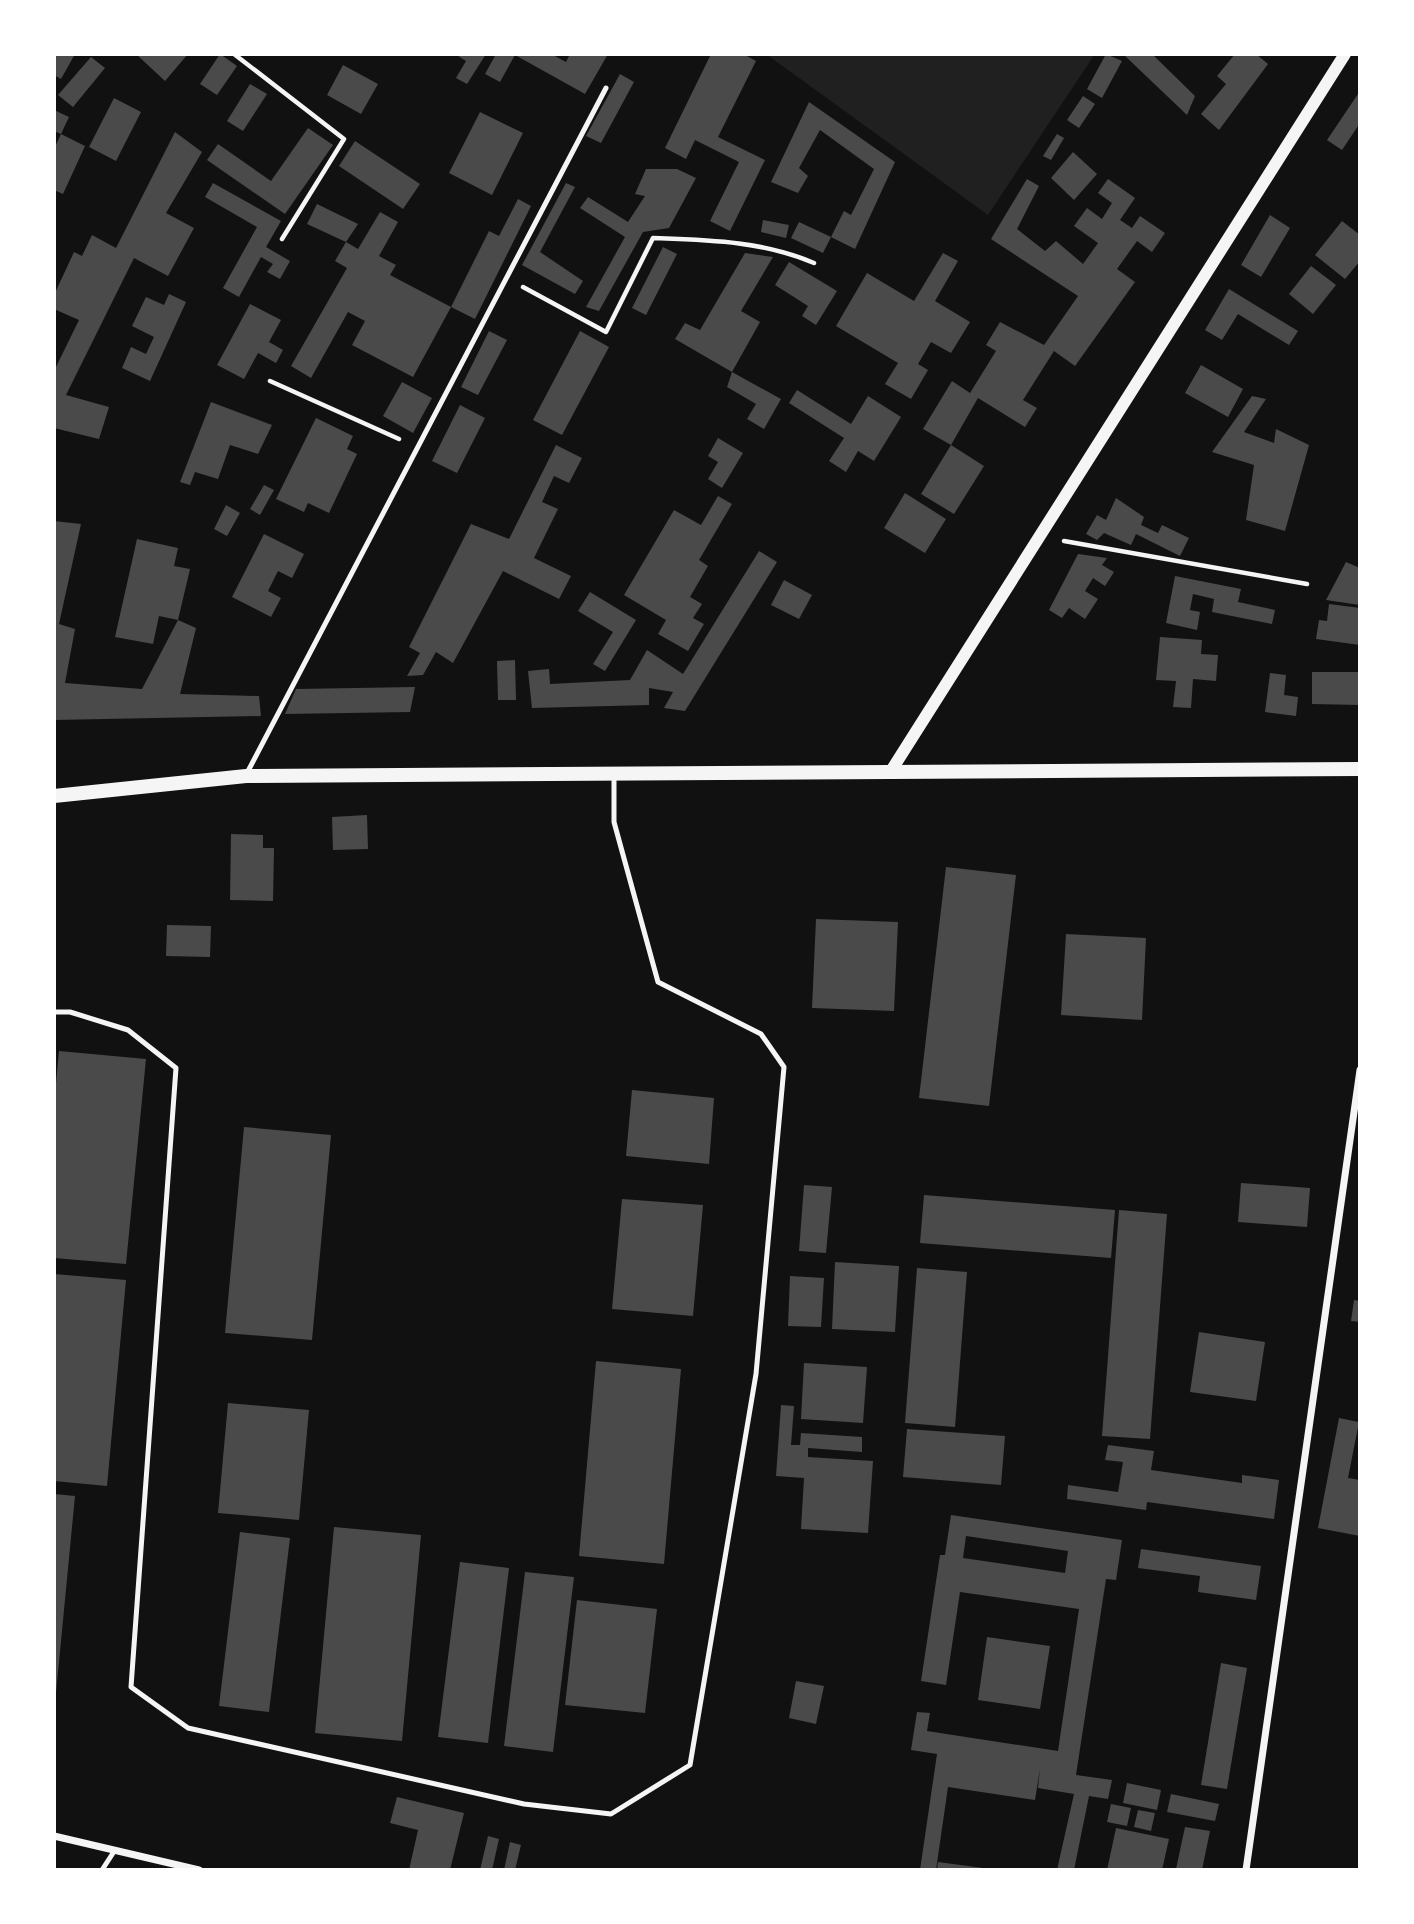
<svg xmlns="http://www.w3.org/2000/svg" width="1414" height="1924" font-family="Barlow,sans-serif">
<rect width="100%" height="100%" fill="#111"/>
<path fill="#202020" d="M 766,54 L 1095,54 L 988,215 Z"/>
<path fill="#4a4a4a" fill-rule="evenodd" d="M 54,54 L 75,54 L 61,79 L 54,75 Z
M 136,54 L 188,54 L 165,81 Z
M 220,54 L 237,66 L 217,95 L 200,84 Z
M 455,54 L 486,54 L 467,84 L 456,78 L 466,61 Z
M 496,54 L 551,54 L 566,62 L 570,54 L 608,54 L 585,94 L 515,55 L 500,82 L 485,74 Z
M 711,54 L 743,54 L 756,61 L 718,137 L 765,160 L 730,231 L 710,221 L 739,162 L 695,140 L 686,159 L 665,148 Z
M 1106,54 L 1122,61 L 1102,98 L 1087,89 Z
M 1123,54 L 1152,54 L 1195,96 L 1187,115 Z
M 1235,54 L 1256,54 L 1268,64 L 1219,130 L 1201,114 L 1226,84 L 1217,76 Z
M 91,57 L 105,68 L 73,107 L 58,95 Z
M 343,65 L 378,84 L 361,114 L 327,95 Z
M 620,74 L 634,82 L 601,143 L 586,136 Z
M 250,84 L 267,94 L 243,131 L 227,121 Z
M 1360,91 L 1360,123 L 1342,150 L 1327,140 Z
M 1083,96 L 1095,104 L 1079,128 L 1067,120 Z
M 114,98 L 141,112 L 116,161 L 89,147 Z
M 809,102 L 895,162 L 855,249 L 831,237 L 844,211 L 851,215 L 874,169 L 820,130 L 799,168 L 808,176 L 798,193 L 771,182 Z
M 54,110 L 69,117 L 61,134 L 54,131 Z
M 480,112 L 523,133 L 492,195 L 449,173 Z
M 308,128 L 333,145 L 285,214 L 207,160 L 218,144 L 271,181 Z
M 175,132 L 202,152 L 166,213 L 194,228 L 168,276 L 134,258 L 66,395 L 109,407 L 99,439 L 54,428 L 54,371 L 79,320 L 54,309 L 54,295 L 74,252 L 82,256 L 92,235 L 116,248 Z
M 61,134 L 85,146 L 63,194 L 54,190 L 54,149 Z
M 1057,134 L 1064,138 L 1051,160 L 1043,156 Z
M 355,141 L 420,184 L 403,209 L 339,166 Z
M 1073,152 L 1097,174 L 1074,200 L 1051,178 Z
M 646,169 L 677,169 L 696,178 L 669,228 L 643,232 L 599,311 L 586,307 L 625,237 L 580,208 L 588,197 L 628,222 L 645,196 L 635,194 Z
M 1027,179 L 1039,186 L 1017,229 L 1045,251 L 1056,241 L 1083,264 L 1098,243 L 1074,226 L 1087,208 L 1102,219 L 1112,203 L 1098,193 L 1108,179 L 1135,198 L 1120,220 L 1132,228 L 1140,216 L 1165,233 L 1152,252 L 1137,241 L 1117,269 L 1135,282 L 1075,366 L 1054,351 L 1023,400 L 1037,408 L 1025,427 L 978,398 L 951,445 L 984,466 L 954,514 L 921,494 L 951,445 L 923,429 L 952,381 L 970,393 L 996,351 L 986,345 L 1000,322 L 1044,345 L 1078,296 L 991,239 Z
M 213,183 L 281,221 L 266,247 L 290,261 L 280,279 L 267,272 L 273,264 L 261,257 L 239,297 L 223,288 L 257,227 L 205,197 Z
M 566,183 L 575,187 L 540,252 L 583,281 L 575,294 L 522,265 Z
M 518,199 L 531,206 L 475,319 L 451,307 L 489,231 L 499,236 Z
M 317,204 L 358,224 L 346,242 L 307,224 Z
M 380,212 L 398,222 L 379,256 L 396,265 L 390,275 L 451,307 L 413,377 L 352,345 L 365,321 L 348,312 L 311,378 L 291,366 L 347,268 L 335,261 L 346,242 L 358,249 Z
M 1270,215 L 1290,228 L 1261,277 L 1241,265 Z
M 763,220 L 789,225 L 786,238 L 761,232 Z
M 1342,221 L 1360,235 L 1360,261 L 1345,279 L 1315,255 Z
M 799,222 L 831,237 L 823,253 L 791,238 Z
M 663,247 L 677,254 L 646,315 L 632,308 Z
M 745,253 L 773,257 L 741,311 L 760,322 L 732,372 L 781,399 L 764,429 L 747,419 L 756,404 L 727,387 L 732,372 L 675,339 L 685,323 L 700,330 Z
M 943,253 L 958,261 L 935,301 L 970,322 L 951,353 L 931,342 L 918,364 L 928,370 L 911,399 L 885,384 L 898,363 L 836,326 L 867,273 L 914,301 Z
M 789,262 L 837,291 L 816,325 L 802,316 L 808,306 L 775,285 Z
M 1311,266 L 1336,285 L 1313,314 L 1289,294 Z
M 1229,289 L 1298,331 L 1289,345 L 1238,314 L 1222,340 L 1205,330 Z
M 169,294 L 186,302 L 150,381 L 122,368 L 131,347 L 146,354 L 154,337 L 132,326 L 146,297 L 164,305 Z
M 250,304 L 281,320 L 269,342 L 283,350 L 276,363 L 258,353 L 244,379 L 217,365 Z
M 489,331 L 507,340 L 478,395 L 461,387 Z
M 580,331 L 609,347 L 562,435 L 533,420 Z
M 1201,365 L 1243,389 L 1228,417 L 1185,393 Z
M 402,382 L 432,398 L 413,433 L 383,416 Z
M 797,390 L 851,424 L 868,396 L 901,417 L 874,461 L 858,451 L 846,472 L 829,461 L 844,438 L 789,403 Z
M 1252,396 L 1266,399 L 1244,432 L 1274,443 L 1276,429 L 1309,445 L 1285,531 L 1246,520 L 1254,465 L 1212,452 Z
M 211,402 L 272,425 L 258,454 L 230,445 L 218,479 L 195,472 L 190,485 L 180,482 Z
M 460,405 L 485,418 L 457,473 L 432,461 Z
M 316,418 L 353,436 L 347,449 L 357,454 L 329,513 L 308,503 L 304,512 L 276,499 Z
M 718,438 L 743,453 L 722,488 L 708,479 L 718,462 L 708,456 Z
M 556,445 L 582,458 L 569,483 L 554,476 L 542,502 L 558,509 L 534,558 L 571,576 L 559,599 L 503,571 L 453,663 L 436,652 L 423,675 L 407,676 L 420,653 L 409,647 L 471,524 L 509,539 Z
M 264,485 L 274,490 L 260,515 L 250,509 Z
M 905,493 L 946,519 L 925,553 L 884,528 Z
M 718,496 L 732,504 L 699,560 L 708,566 L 690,597 L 702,604 L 693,618 L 704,624 L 688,651 L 658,634 L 666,620 L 624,595 L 674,510 L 701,525 Z
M 1116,498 L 1144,517 L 1141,525 L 1158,533 L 1162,525 L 1189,538 L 1180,556 L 1136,534 L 1131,545 L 1104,533 L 1097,540 L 1086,534 L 1097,515 L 1106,520 Z
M 226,505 L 240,513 L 227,536 L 214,529 Z
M 54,521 L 81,524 L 59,624 L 75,629 L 65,683 L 142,689 L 178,620 L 196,628 L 180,694 L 259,696 L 261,716 L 54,720 Z
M 264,534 L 304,554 L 292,578 L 278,571 L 268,591 L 281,598 L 271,617 L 232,597 Z
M 137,539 L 178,548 L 174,566 L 190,569 L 178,620 L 159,616 L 153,644 L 115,637 Z
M 759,551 L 777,562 L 685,711 L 664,708 L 673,692 L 649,688 L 649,705 L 532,708 L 528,671 L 549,669 L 550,684 L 630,680 L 647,650 L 683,674 Z
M 1078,554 L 1107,558 L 1102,565 L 1114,572 L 1105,586 L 1093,578 L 1085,591 L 1098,599 L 1085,619 L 1069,608 L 1062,618 L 1049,610 Z
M 1346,562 L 1360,568 L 1360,605 L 1326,600 Z
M 1175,576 L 1241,589 L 1238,602 L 1275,610 L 1272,624 L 1212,612 L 1214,599 L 1193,594 L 1190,610 L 1200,612 L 1197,630 L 1166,623 Z
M 784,580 L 812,595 L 799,619 L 771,605 Z
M 590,592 L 636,620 L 605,671 L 593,664 L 613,632 L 578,611 Z
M 1329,604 L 1360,608 L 1360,645 L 1316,639 L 1319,620 L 1327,621 Z
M 1160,637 L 1202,640 L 1201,654 L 1218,655 L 1216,681 L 1193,679 L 1191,708 L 1173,707 L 1176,681 L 1156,680 Z
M 515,660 L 516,700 L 498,700 L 497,661 Z
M 1312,672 L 1360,672 L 1360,705 L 1312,704 Z
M 1270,673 L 1286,675 L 1284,695 L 1298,697 L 1296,716 L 1265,712 Z
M 415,687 L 410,712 L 285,714 L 296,689 Z
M 367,815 L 368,849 L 333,850 L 332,817 Z
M 231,834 L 263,835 L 263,848 L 274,848 L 273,901 L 230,900 Z
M 946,867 L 1016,875 L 989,1106 L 919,1098 Z
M 816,919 L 898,922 L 894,1011 L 812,1008 Z
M 167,925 L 211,926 L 210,957 L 166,956 Z
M 1066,934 L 1146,938 L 1142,1020 L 1061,1015 Z
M 59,1051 L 146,1059 L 126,1264 L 54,1258 L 54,1105 Z
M 632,1090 L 714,1098 L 709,1164 L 626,1156 Z
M 244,1127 L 331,1135 L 312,1340 L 225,1333 Z
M 1241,1183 L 1310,1188 L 1307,1227 L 1238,1222 Z
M 804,1185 L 832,1187 L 826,1253 L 799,1251 Z
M 924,1195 L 1115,1210 L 1111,1258 L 920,1243 Z
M 622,1199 L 703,1205 L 693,1316 L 612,1309 Z
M 1119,1210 L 1167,1214 L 1150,1439 L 1102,1436 Z
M 835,1262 L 899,1266 L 895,1332 L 832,1329 Z
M 917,1268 L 967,1272 L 955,1427 L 905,1423 Z
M 54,1274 L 126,1280 L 107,1486 L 54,1481 Z
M 790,1276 L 824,1278 L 821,1327 L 788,1326 Z
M 1354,1300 L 1360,1301 L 1360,1322 L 1351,1321 Z
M 1199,1332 L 1265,1342 L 1256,1401 L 1190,1392 Z
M 596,1361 L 681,1369 L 664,1564 L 579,1556 Z
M 804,1363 L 867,1367 L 863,1423 L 801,1419 Z
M 228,1403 L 309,1410 L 299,1520 L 218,1513 Z
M 781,1405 L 794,1406 L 791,1445 L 800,1445 L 801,1433 L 862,1437 L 862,1452 L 808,1448 L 808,1457 L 873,1461 L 868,1533 L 801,1529 L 804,1478 L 776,1476 Z
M 1339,1418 L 1359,1422 L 1348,1478 L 1360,1480 L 1360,1536 L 1318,1528 Z
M 907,1429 L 1005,1436 L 1001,1485 L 903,1477 Z
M 1108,1445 L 1154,1451 L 1151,1470 L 1242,1483 L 1242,1475 L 1279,1480 L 1274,1519 L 1147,1502 L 1146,1510 L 1067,1499 L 1068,1485 L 1118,1492 L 1123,1462 L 1105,1460 Z
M 54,1494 L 75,1496 L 56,1693 L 54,1693 Z
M 951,1515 L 1122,1540 L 1116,1580 L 1106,1579 L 1076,1775 L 1112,1780 L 1108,1799 L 1089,1796 L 1074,1870 L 1057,1870 L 1074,1794 L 1038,1788 L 1040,1769 L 1035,1800 L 948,1787 L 936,1870 L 920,1870 L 937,1754 L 911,1750 L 917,1712 L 930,1713 L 927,1731 L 1058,1751 L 1079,1609 L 960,1592 L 946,1685 L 921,1681 L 940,1555 L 945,1555 ZM 966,1536 L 1068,1551 L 1065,1573 L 963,1558 Z
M 334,1527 L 421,1535 L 402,1741 L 315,1733 Z
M 240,1532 L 290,1538 L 269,1712 L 219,1706 Z
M 1141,1549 L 1261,1566 L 1256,1600 L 1198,1592 L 1200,1576 L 1138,1568 Z
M 460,1562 L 509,1568 L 488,1743 L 438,1737 Z
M 525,1572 L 574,1577 L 553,1752 L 504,1746 Z
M 577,1600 L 657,1609 L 645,1713 L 565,1705 Z
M 987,1637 L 1050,1646 L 1040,1709 L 978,1700 Z
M 1221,1663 L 1247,1668 L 1227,1789 L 1201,1785 Z
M 796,1681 L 824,1686 L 816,1724 L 789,1718 Z
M 1127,1783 L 1161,1790 L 1157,1810 L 1123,1803 Z
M 1171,1794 L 1219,1804 L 1215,1821 L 1167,1812 Z
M 397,1797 L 464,1813 L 450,1870 L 409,1870 L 418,1830 L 390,1823 Z
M 1111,1804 L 1131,1808 L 1127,1826 L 1107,1822 Z
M 1138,1810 L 1155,1813 L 1151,1831 L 1134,1827 Z
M 1185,1827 L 1210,1831 L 1202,1870 L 1176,1869 Z
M 1116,1828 L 1169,1839 L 1162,1870 L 1107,1870 Z
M 488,1836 L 499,1839 L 492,1870 L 480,1870 Z
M 510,1842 L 521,1845 L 515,1870 L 504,1870 Z
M 938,1862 L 983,1868 L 983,1870 L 937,1870 Z"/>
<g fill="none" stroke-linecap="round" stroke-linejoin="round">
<path stroke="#f5f5f5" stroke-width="4.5" d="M 234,54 L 344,139 L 282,239
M 523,287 L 606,332 L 653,238 C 709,240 763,241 814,263
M 270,381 L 399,439
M 1064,541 L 1307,584"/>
<path stroke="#f5f5f5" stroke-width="5" d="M 247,773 L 606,88
M 54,1012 L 70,1012 L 128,1030 L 176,1068 L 131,1687 L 188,1728 L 524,1804 L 611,1814 L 690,1765 L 756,1374 L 784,1067 L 761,1034 L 658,982 L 614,822 L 614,774
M 102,1870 L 115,1850"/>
<path stroke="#f5f5f5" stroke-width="7" d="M 54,1836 L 199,1870
M 1246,1870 L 1360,1070"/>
<path stroke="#f5f5f5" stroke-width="12" d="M 891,771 L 1345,54"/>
<path stroke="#f5f5f5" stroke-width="14" d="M 54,796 L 246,776 L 1360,769"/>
</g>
<rect width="1414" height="1924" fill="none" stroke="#ffffff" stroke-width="112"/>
</svg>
